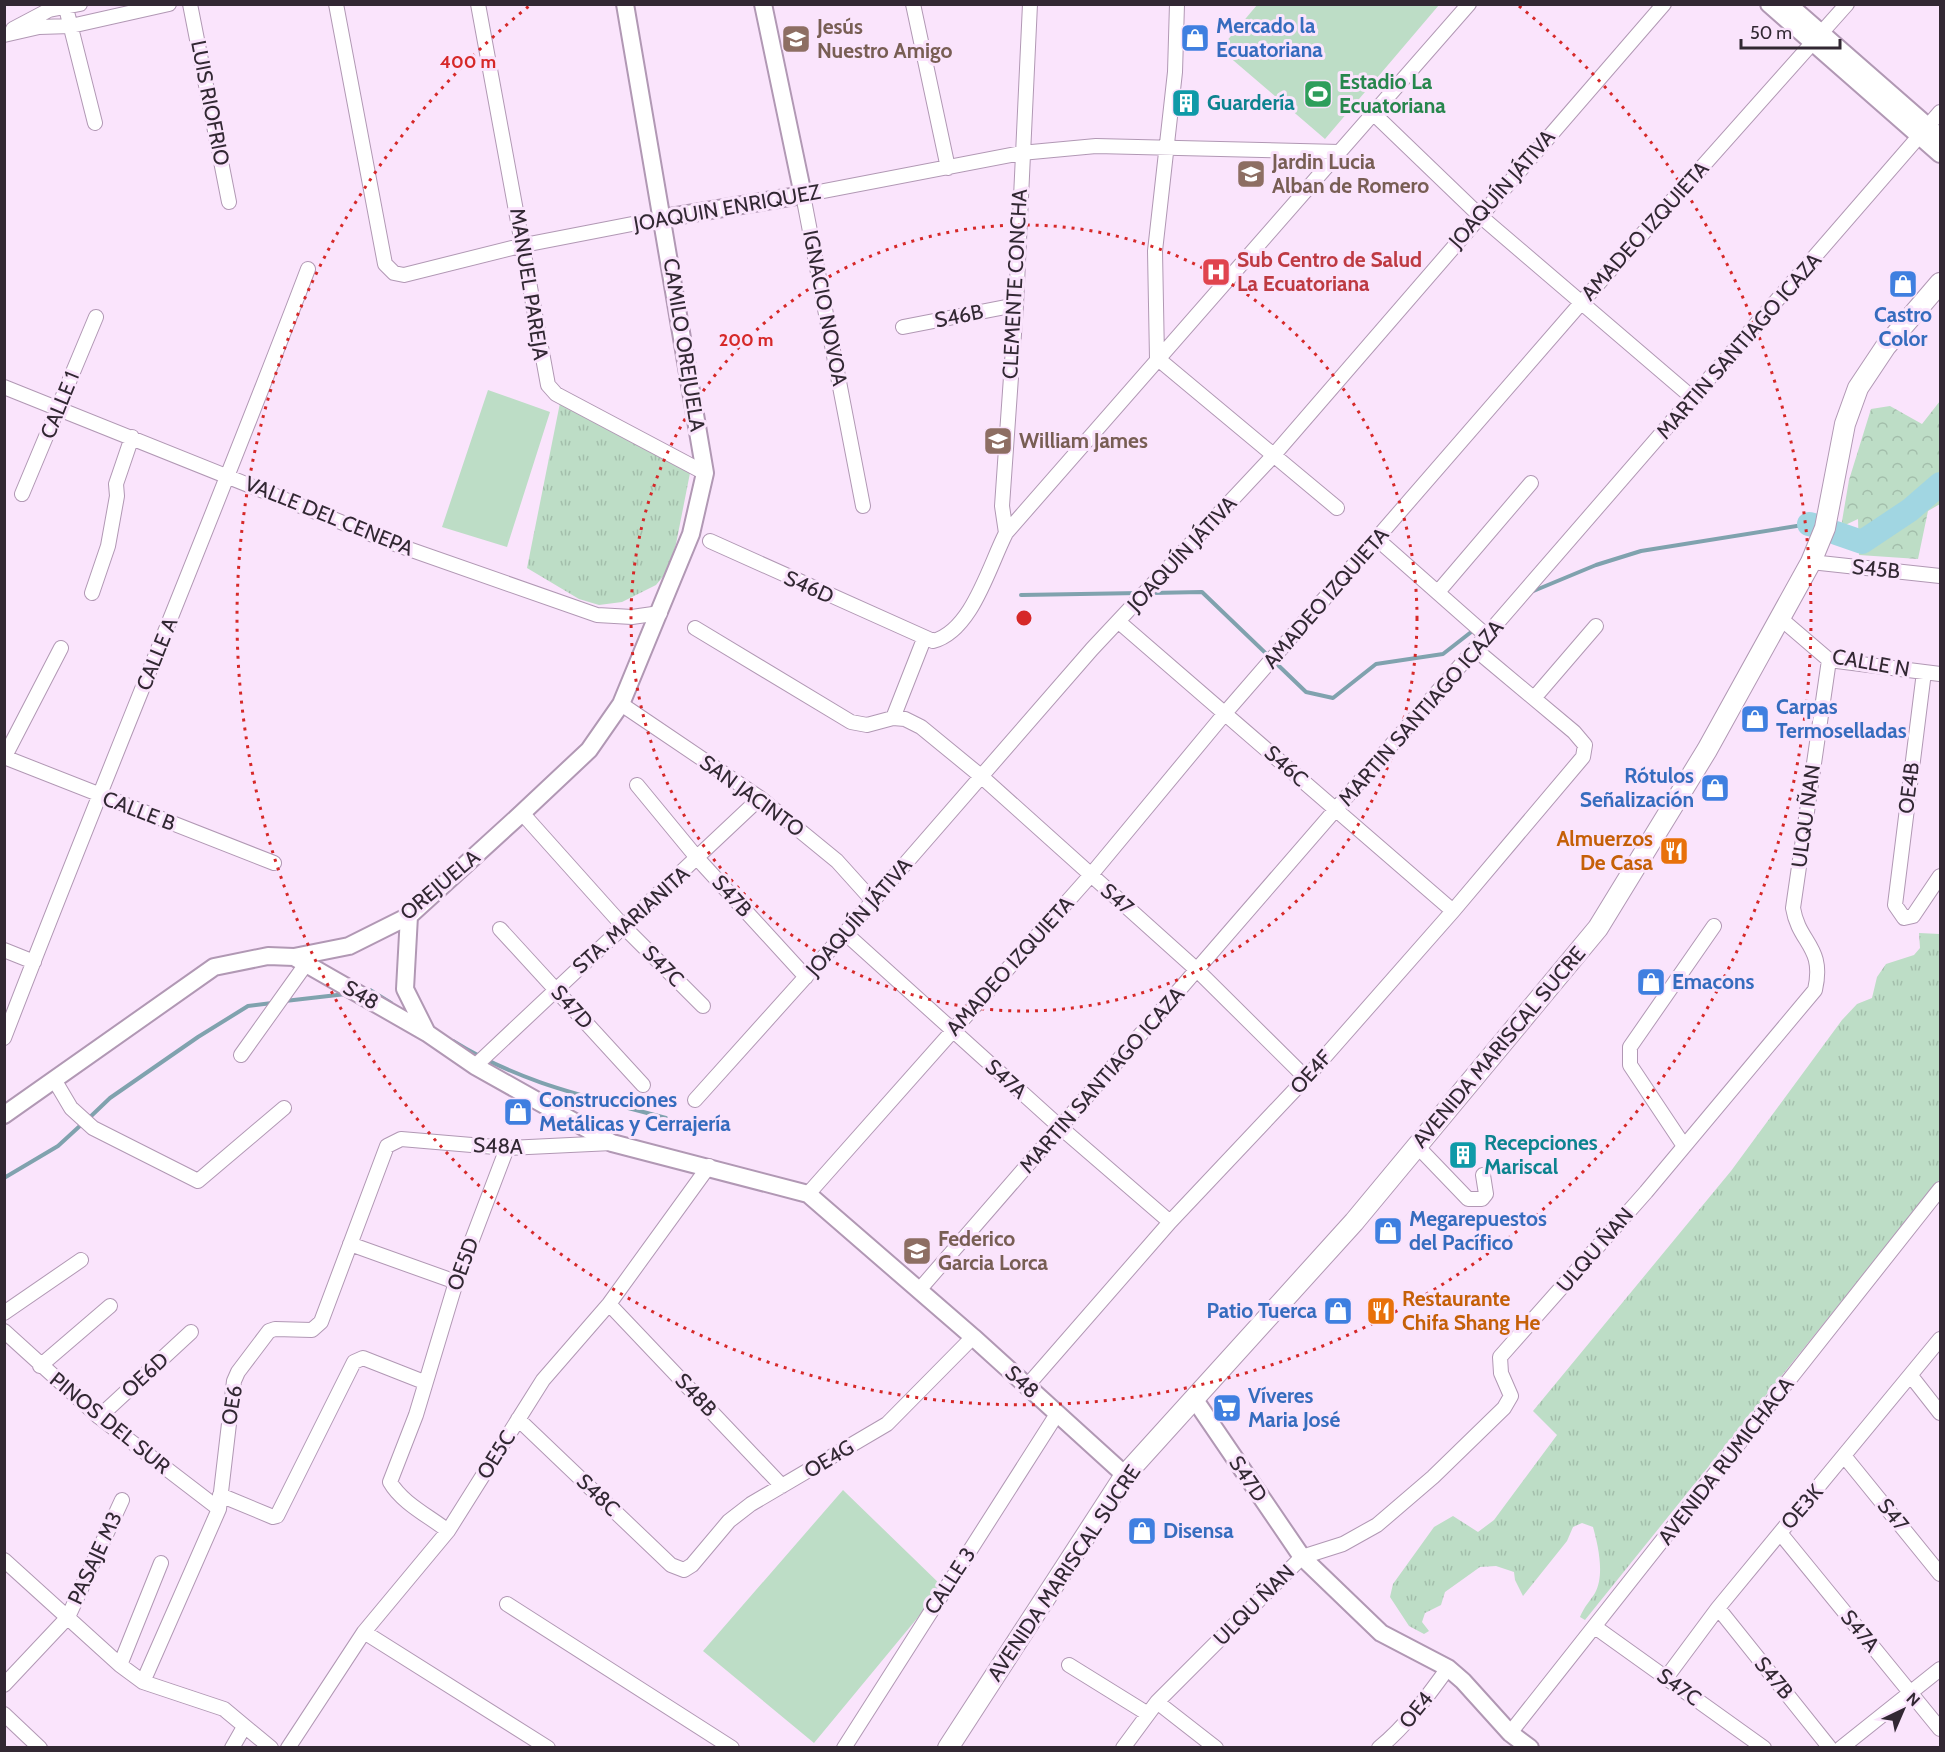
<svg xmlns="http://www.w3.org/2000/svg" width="1945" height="1752" font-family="Cabin,sans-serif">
<defs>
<pattern id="grass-tufts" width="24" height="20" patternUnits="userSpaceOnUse" patternTransform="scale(1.5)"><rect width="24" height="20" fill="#bdddc6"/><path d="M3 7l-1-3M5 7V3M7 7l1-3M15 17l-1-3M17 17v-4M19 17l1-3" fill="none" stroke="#a3beab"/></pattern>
<pattern id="forest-crowns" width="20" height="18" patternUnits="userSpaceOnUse" patternTransform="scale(1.5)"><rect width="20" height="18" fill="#bdddc6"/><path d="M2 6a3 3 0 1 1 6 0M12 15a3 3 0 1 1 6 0" fill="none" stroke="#a3beab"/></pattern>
</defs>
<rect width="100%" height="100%" fill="#fae4fc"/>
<path fill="url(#grass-tufts)" d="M 561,398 L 690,473 L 676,544 L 666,573 L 656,585 L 622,602 L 599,605 L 579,599 L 527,568 Z
M 1919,933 L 1940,934 L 1940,1179 L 1585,1620 L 1580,1617 C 1584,1607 1590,1601 1595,1593 C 1605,1575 1598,1545 1593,1527 L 1582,1523 L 1573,1527 L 1567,1541 L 1523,1596 L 1515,1580 L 1514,1572 L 1496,1566 L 1480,1567 L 1445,1592 L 1441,1605 L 1425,1613 L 1422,1622 L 1429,1631 L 1424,1634 L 1409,1626 L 1390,1597 L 1393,1584 L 1434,1527 L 1453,1516 L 1478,1532 L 1494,1520 L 1557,1435 L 1533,1411 L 1731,1171 L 1842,1020 L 1857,1004 L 1872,998 L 1877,977 L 1886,964 L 1914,955 L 1920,948 Z"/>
<path fill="url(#forest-crowns)" d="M 1940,401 L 1940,504 L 1928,511 L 1918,559 L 1859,555 L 1858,519 L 1841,527 L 1849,480 L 1871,409 L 1890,406 L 1922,424 Z"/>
<path fill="#bdddc6" d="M 1257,5 L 1257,4 L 1439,5 L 1325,139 L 1220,49 Z
M 488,390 L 550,412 L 507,547 L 442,527 Z
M 843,1490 L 943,1587 L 814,1743 L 703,1651 Z"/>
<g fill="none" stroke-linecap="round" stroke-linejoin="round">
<path stroke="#80a2ae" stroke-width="4" d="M 1531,592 L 1596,565 L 1641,551 L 1809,524
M 1151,593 L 1202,592 L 1306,692 L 1333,698 L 1376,664 L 1443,654 L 1475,629
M 1021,595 L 1140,593
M 366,991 L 370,990 L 391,1003
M 285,1001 L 346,994
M 453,1041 C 522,1084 589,1097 666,1118
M 88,1119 L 110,1098 L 198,1037 L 248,1006 L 272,1003
M 674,1121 L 687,1126
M 4,1178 L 58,1146 L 82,1124"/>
<path stroke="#a1d6e2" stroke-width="24" d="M 1809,524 L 1813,525
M 1836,533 L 1862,542 L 1910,510 L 1940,484"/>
<g stroke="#b198b4" stroke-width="16">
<path id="minor" d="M 65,4 L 95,123
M 190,4 L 229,202
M 336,4 L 385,264 L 394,273 L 404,275 L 524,245 L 663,218
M 478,4 L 548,385 L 556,394 L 705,473
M 913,4 L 948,168
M 1030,4 L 1016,305 L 1002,506 L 1006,533 L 1469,4
M 1177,4 L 1175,72 L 1155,251 L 1157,358 L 1337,508
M 13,29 L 49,10 L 80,4
M 4,35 L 39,27 L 71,26 L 169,4
M 1374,114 L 1479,215 L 1694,399
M 903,327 L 1016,305
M 4,387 L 403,547 L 597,615 L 632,617 L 660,613
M 22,494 L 96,317
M 863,506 L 803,195 L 1021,153 L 1096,146 L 1340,152
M 1377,539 L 1488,637
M 710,541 L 933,641 C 972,631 989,566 1006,533
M 1811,562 L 1940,576
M 1438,592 L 1531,483
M 92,593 L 108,546 L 117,496 L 116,484 L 132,437
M 1780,618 L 1829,660 L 1940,674
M 1119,622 L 1453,911
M 695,628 L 851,722 L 867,725 L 893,718 L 905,719 L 921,727 L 982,777 L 1197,970 L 1306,1078
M 1924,672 L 1895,905 L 1904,918 L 1913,916 L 1940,876
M 1535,697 L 1596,626
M 621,704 L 760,798 L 837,861 L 873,901
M 893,718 L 924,639
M 4,757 L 274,863
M 4,758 L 61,648
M 637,785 L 698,859 L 806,977
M 522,813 L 624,927 L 703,1006
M 500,929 L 643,1085
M 845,933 L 1060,1127 L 1170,1222
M 4,950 L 34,962
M 4,1038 C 103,780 210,527 308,269
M 241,1055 L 306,964
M 475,1066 L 760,798
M 55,1081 L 71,1108 L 93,1128 L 198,1181 L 284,1108
M 695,1100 L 845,933 L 1092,649 L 1273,456 L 1664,4
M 1417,1146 L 1468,1199 L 1482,1199 L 1486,1194 L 1483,1175
M 1684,1146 L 1630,1065 L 1630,1047 L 1714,926
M 808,1194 L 1090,876 L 1226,712 L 1581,303 L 1847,4
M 350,1244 L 456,1282
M 920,1289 L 1940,112
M 609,1304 L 782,1486
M 4,1313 L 81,1260
M 4,1331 L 99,1417 L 219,1509
M 40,1366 L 110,1306
M 1911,1376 L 1940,1413
M 1027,1386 L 1170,1222 L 1306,1078 L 1453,911 L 1583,757 L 1585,745 L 1574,732 L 1476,650
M 99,1417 L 191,1332
M 518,1419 L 671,1565 L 684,1570 L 692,1565 L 729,1521 L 751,1504 L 887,1424 L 973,1337
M 1845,1457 L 1940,1574
M 220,1495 L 273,1517 L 277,1516 L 354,1362 L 363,1358 L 424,1382
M 448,1531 C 429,1516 402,1503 390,1482 L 416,1415 L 456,1282 L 507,1148
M 1780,1533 L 1940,1729
M 4,1560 L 120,1665 L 143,1682 L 224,1709 L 271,1748
M 507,1604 L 732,1748
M 1718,1608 L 1830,1748
M 1595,1627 L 1764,1748
M 364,1632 L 548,1748
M 120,1665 L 161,1563
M 1069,1665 L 1148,1714
M 1666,1678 L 1718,1608 L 1940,1339
M 143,1682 L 219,1509 L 234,1381 L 238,1372 L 269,1331 L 275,1329 L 312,1330 L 321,1322 L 387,1146 L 401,1139 L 507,1148 L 612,1143
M 4,1685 L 68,1617 L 122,1500
M 1157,1702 L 1216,1748
M 4,1714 L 40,1748
M 1510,1733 L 1940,1189
M 232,1748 L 244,1727
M 288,1748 L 364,1632 L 448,1531 L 543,1380 L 609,1304 L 709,1166
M 844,1748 L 1057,1414
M 1123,1748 L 1157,1702 L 1302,1557 L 1343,1544 L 1377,1525 L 1433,1477 L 1504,1408 L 1511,1396 L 1501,1373 L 1500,1357 L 1646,1192 L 1815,990 C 1825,946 1799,944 1793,908 L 1829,660
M 1379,1748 C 1407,1725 1427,1697 1448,1668
M 1841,1748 L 1940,1669"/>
</g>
<g stroke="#b198b4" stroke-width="20">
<path id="tertiary" d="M 1769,4 L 1940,154
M 1788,4 L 1940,137
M 663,218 L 803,195 L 763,4
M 409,916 L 405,989 L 427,1033
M 294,957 L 427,1033 L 475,1066 L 612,1143 L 808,1194 L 973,1337 L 1125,1475
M 4,1115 L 214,967 L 268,956 L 294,957 L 349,946 L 409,916 L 522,813 L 589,750 L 621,704 L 691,534 L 705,473 L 625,4
M 1195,1400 L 1302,1557 L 1381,1633 L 1448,1668 L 1463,1681 L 1510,1733 L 1530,1748"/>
</g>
<g stroke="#b198b4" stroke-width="22">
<path id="secondary" d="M 948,1748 L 1125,1475 L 1354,1222 L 1598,928 L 1707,750 L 1811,562 L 1825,528 L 1845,424 L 1858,388 L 1886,346 L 1940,283"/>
</g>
<use href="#minor" stroke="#fff" stroke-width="14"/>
<use href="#tertiary" stroke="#fff" stroke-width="16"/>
<use href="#secondary" stroke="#fff" stroke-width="20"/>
</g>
<g fill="none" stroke="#d62828" stroke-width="3" stroke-dasharray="3 6">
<circle cx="1024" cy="618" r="393"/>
<path d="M1519 6A787 787 0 1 1 529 6"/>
</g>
<defs>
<g id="shop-square" transform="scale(1.5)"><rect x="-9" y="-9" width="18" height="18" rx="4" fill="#3f7fe0" stroke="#fae4fc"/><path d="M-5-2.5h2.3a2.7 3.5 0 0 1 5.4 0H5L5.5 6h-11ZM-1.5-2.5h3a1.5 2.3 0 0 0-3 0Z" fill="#fff"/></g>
<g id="school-square" transform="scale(1.5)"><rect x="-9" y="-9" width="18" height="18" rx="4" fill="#8d6e63" stroke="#fae4fc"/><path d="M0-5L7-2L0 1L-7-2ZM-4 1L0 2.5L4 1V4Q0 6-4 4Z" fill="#fff"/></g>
<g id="stadium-square" transform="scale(1.5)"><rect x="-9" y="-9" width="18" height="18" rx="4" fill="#2e9e5b" stroke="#fae4fc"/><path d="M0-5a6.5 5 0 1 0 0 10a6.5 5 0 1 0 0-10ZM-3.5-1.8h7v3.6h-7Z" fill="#fff"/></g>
<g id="building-square" transform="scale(1.5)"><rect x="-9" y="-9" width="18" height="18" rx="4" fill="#0f9aa8" stroke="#fae4fc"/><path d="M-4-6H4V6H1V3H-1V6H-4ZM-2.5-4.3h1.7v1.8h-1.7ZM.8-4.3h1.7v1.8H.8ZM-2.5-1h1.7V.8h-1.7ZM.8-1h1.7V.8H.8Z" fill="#fff"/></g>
<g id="hospital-square" transform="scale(1.5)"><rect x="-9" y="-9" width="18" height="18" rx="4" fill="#e0444e" stroke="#fae4fc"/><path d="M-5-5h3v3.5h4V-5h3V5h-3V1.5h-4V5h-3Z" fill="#fff"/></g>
<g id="restaurant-square" transform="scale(1.5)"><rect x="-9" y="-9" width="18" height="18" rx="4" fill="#e8710a" stroke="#fae4fc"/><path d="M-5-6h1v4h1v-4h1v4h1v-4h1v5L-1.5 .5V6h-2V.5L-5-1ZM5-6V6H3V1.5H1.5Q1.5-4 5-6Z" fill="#fff"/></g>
<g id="supermarket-square" transform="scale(1.5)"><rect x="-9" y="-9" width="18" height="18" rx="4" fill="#3f7fe0" stroke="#fae4fc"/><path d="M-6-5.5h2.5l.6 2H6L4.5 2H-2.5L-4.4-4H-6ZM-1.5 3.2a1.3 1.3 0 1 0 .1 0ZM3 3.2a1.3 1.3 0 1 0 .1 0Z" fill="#fff"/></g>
</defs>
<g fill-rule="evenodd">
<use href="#shop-square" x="1195" y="38"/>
<use href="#school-square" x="796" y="39"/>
<use href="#stadium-square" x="1318" y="94"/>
<use href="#building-square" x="1186" y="103"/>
<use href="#school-square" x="1251" y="174"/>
<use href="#hospital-square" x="1216" y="272"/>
<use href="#shop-square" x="1903" y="284"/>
<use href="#school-square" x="998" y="441"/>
<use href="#shop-square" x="1755" y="719"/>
<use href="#shop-square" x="1715" y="788"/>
<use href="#restaurant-square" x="1674" y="851"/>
<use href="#shop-square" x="1651" y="982"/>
<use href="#shop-square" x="518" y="1112"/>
<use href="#building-square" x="1463" y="1155"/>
<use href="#shop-square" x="1388" y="1231"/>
<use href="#school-square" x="917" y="1251"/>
<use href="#shop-square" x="1338" y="1311"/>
<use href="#restaurant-square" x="1381" y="1311"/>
<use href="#supermarket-square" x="1227" y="1408"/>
<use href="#shop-square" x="1142" y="1531"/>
</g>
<g text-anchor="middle" stroke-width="6" stroke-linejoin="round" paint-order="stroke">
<g font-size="21" font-weight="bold" fill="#366cbe" stroke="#fae4fc" text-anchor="start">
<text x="1216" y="33">Mercado la<tspan x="1216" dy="24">Ecuatoriana</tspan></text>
<text x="1903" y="322" text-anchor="middle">Castro<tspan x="1903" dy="24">Color</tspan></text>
<text x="1776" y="714">Carpas<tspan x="1776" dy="24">Termoselladas</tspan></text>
<text x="1694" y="783" text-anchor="end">Rótulos<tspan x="1694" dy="24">Señalización</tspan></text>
<text x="1672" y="989">Emacons</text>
<text x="539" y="1107">Construcciones<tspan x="539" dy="24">Metálicas y Cerrajería</tspan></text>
<text x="1409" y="1226">Megarepuestos<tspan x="1409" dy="24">del Pacífico</tspan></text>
<text x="1317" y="1318" text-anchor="end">Patio Tuerca</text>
<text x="1248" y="1403">Víveres<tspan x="1248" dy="24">Maria José</tspan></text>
<text x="1163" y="1538">Disensa</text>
</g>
<g font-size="21" font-weight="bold" fill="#785e54" stroke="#fae4fc" text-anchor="start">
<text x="817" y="34">Jesús<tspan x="817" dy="24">Nuestro Amigo</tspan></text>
<text x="1272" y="169">Jardin Lucia<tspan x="1272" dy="24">Alban de Romero</tspan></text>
<text x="1019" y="448">William James</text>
<text x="938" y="1246">Federico<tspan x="938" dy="24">Garcia Lorca</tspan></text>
</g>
<g font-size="21" font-weight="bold" fill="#27864d" stroke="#fae4fc" text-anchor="start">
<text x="1339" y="89">Estadio La<tspan x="1339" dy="24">Ecuatoriana</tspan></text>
</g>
<g font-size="21" fill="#322833" stroke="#fae4fc">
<text transform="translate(210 103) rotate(79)" y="7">LUIS RIOFRIO</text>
<text transform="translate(1502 189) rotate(-49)" y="7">JOAQUÍN JÁTIVA</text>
<text transform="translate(727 208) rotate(-10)" y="7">JOAQUIN ENRIQUEZ</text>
<text transform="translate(1645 231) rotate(-48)" y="7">AMADEO IZQUIETA</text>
<text transform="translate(529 284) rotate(81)" y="7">MANUEL PAREJA</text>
<text transform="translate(1015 284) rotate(-87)" y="7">CLEMENTE CONCHA</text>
<text transform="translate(825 308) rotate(79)" y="7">IGNACIO NOVOA</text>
<text transform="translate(959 316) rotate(-11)" y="7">S46B</text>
<text transform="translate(684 345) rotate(81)" y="7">CAMILO OREJUELA</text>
<text transform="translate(1739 346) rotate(-49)" y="7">MARTIN SANTIAGO ICAZA</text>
<text transform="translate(60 405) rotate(-68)" y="7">CALLE 1</text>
<text transform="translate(329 516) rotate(22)" y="7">VALLE DEL CENEPA</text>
<text transform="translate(1182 554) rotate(-47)" y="7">JOAQUÍN JÁTIVA</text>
<text transform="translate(1876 569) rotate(6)" y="7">S45B</text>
<text transform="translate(809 587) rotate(24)" y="7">S46D</text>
<text transform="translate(1326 598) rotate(-49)" y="7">AMADEO IZQUIETA</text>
<text transform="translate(157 654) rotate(-68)" y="7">CALLE A</text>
<text transform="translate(1871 663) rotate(10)" y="7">CALLE N</text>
<text transform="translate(1421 713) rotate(-49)" y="7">MARTIN SANTIAGO ICAZA</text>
<text transform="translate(1286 766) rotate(42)" y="7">S46C</text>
<text transform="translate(1909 788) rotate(-83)" y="7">OE4B</text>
<text transform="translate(752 796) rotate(36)" y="7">SAN JACINTO</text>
<text transform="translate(139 811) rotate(21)" y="7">CALLE B</text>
<text transform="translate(1806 816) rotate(-82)" y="7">ULQU ÑAN</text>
<text transform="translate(440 885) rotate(-40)" y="7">OREJUELA</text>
<text transform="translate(732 896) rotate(48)" y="7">S47B</text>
<text transform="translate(1117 899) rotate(41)" y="7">S47</text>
<text transform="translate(859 917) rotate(-49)" y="7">JOAQUÍN JÁTIVA</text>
<text transform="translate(631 920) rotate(-42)" y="7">STA. MARIANITA</text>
<text transform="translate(663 966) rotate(45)" y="7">S47C</text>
<text transform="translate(1010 966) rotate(-48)" y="7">AMADEO IZQUIETA</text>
<text transform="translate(361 995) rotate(30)" y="7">S48</text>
<text transform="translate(572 1007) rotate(48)" y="7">S47D</text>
<text transform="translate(1499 1047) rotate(-50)" y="7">AVENIDA MARISCAL SUCRE</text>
<text transform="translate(1311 1072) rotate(-48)" y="7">OE4F</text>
<text transform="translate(1006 1079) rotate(42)" y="7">S47A</text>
<text transform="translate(1102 1080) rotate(-49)" y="7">MARTIN SANTIAGO ICAZA</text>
<text transform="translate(498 1146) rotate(2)" y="7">S48A</text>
<text transform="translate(1595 1250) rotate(-49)" y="7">ULQU ÑAN</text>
<text transform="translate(463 1264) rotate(-70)" y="7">OE5D</text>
<text transform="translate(145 1375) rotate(-43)" y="7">OE6D</text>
<text transform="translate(1022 1382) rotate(43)" y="7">S48</text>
<text transform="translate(696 1395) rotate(47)" y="7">S48B</text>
<text transform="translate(232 1405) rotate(-81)" y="7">OE6</text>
<text transform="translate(110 1423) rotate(39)" y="7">PINOS DEL SUR</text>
<text transform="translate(496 1455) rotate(-58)" y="7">OE5C</text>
<text transform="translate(829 1459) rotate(-31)" y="7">OE4G</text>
<text transform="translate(1726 1461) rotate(-52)" y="7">AVENIDA RUMICHACA</text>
<text transform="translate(1248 1479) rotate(56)" y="7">S47D</text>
<text transform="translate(598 1495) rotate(44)" y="7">S48C</text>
<text transform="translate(1802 1507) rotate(-49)" y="7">OE3K</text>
<text transform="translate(1893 1515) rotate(51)" y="7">S47</text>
<text transform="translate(95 1558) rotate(-65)" y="7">PASAJE M3</text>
<text transform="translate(1064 1573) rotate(-56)" y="7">AVENIDA MARISCAL SUCRE</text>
<text transform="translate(950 1581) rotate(-57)" y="7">CALLE 3</text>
<text transform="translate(1254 1605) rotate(-45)" y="7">ULQU ÑAN</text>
<text transform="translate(1860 1631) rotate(51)" y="7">S47A</text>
<text transform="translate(1774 1678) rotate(51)" y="7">S47B</text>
<text transform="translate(1679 1687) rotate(36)" y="7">S47C</text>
<text transform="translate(1416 1710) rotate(-51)" y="7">OE4</text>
</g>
<g font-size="21" font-weight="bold" fill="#0d838f" stroke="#fae4fc" text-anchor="start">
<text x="1207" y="110">Guardería</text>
<text x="1484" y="1150">Recepciones<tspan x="1484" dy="24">Mariscal</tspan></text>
</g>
<g font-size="21" font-weight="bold" fill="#be3a42" stroke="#fae4fc" text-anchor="start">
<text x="1237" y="267">Sub Centro de Salud<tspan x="1237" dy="24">La Ecuatoriana</tspan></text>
</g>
<g font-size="21" font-weight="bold" fill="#c56008" stroke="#fae4fc" text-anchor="end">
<text x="1653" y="846">Almuerzos<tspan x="1653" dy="24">De Casa</tspan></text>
<text x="1402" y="1306" text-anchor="start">Restaurante<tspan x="1402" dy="24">Chifa Shang He</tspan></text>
</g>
</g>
<circle cx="1024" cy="618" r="9" fill="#d62828" stroke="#fae4fc" stroke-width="3"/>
<g font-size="18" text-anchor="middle" font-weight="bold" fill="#d62828" stroke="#fae4fc" stroke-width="6" stroke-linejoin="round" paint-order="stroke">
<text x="468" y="68">400 m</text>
<text x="746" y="346">200 m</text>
</g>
<rect width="1945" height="1752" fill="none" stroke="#322833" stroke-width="12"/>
<g transform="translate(1903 1710) rotate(44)" stroke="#fae4fc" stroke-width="4.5" paint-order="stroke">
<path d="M0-4.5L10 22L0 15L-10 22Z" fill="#322833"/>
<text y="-9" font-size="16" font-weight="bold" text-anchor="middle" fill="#322833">N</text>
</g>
<path d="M1741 39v9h99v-9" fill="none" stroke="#322833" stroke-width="3"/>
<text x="1750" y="39" font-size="18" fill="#322833" stroke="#fae4fc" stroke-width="4.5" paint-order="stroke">50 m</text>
</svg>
